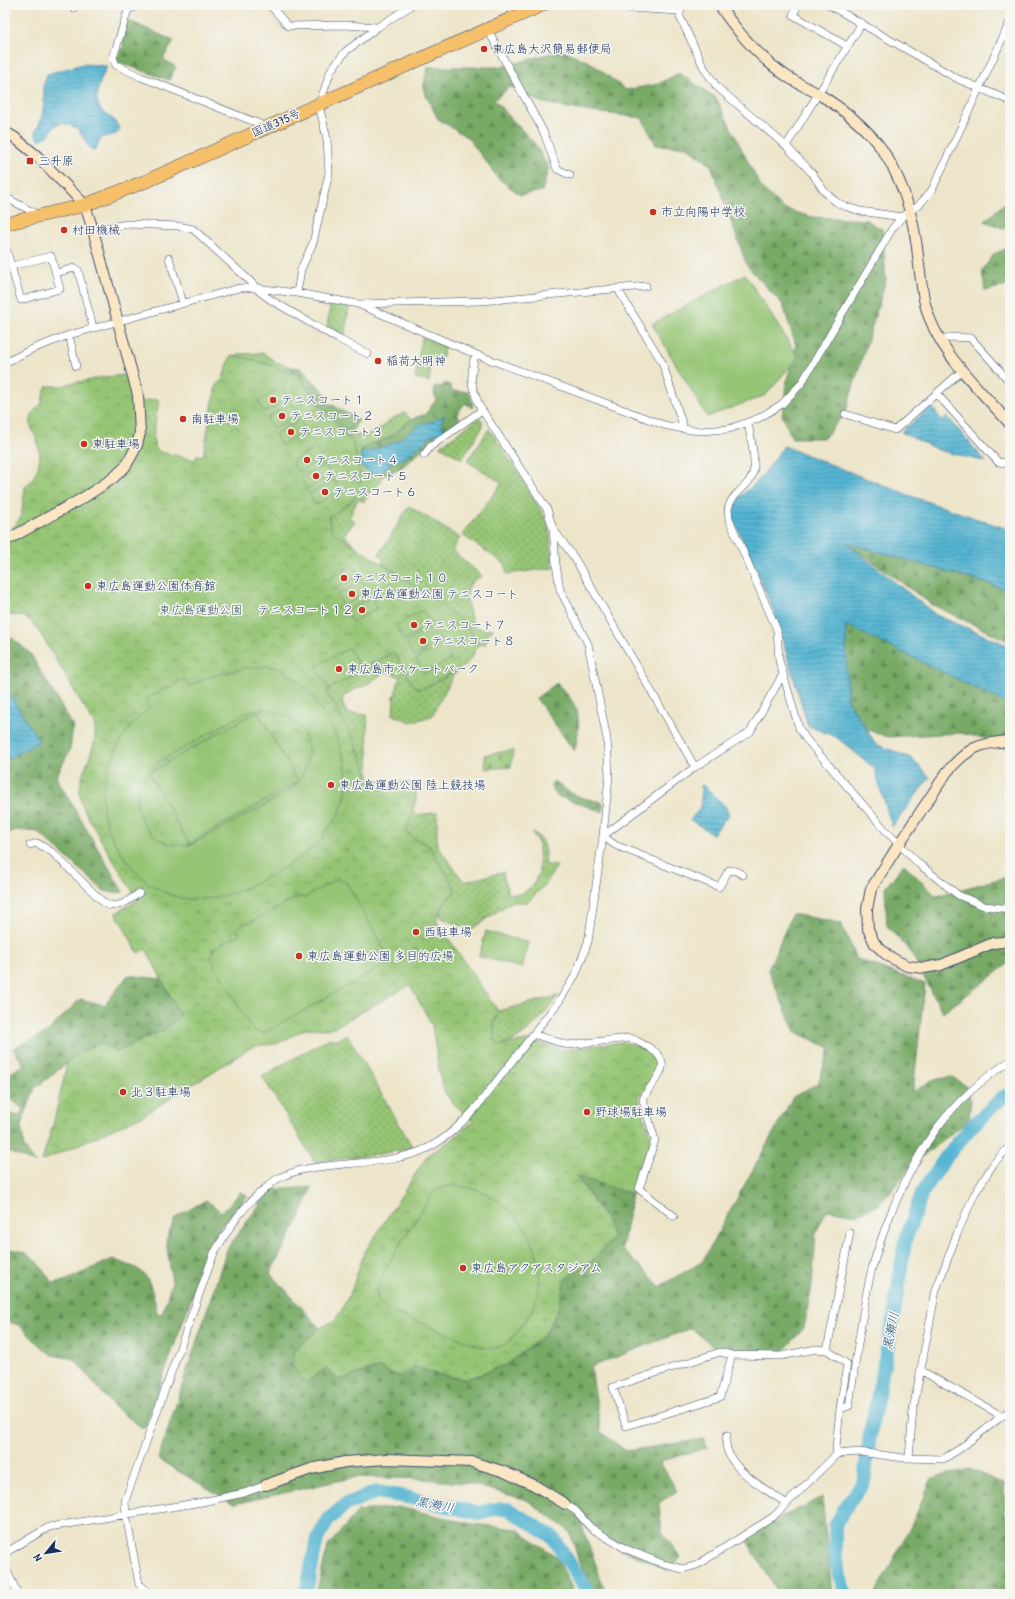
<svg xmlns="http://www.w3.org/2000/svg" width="1015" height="1599" font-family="'Patrick Hand','Klee One',sans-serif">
<defs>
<pattern id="grass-dots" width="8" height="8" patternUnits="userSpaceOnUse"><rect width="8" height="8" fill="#96c574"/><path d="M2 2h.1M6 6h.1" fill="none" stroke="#7aa062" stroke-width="1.8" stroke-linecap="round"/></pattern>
<pattern id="forest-firs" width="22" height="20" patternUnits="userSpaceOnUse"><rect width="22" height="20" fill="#78aa66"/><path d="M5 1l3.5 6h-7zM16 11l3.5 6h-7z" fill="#628b57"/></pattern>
<pattern id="cemetery-stones" width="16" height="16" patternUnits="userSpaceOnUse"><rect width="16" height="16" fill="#96c574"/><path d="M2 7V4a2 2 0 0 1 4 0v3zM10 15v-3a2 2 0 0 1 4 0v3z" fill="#7aa062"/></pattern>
<pattern id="park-crowns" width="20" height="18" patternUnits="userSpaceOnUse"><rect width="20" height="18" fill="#96c574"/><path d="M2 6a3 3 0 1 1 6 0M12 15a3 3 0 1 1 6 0" fill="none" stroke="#7aa062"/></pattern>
<pattern id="water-rules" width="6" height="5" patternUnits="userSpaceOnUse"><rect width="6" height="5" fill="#54b5d2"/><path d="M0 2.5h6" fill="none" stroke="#4594ae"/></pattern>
</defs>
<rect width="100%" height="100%" fill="#f6f6f2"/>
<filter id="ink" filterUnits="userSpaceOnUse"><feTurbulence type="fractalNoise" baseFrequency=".025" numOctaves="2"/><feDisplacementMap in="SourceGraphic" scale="8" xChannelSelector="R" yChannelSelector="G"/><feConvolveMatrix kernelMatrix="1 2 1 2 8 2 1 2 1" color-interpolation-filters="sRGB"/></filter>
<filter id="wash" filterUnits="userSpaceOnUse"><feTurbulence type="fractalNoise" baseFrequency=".012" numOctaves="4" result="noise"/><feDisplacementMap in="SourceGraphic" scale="16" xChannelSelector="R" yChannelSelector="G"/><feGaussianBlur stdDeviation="0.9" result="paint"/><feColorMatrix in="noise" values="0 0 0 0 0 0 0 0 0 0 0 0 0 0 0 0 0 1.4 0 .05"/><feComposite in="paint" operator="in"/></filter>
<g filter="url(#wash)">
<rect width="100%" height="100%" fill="#ede5c9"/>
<path fill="url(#grass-dots)" stroke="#587a69" d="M 331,301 L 349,306 L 345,336 L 327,326 Z
M 422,337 L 444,345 L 443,357 L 432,357 L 429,382 L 415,378 Z
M 264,353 C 272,361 281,365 292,367 L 294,373 L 347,437 L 351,433 C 370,441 380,428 393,418 C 397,416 401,415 405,413 L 411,419 C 403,426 397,434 387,439 C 380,442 369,442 364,448 C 360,452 360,462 361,466 L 373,475 L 384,470 L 381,481 L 378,486 L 372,489 L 364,502 L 358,499 L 349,518 L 355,521 L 345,533 L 347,538 L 361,551 C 352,545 321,530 330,516 C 333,510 345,506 351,502 L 233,365 L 238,354 Z
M 479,418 L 483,423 L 482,428 L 462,459 L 440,446 Z
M 489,429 L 516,469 L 542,512 L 548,525 L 550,536 L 553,568 L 507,574 L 505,564 L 462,535 L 502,483 L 467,461 Z
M 409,506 L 460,538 L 452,550 L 482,576 C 458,586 469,606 473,626 L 486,630 L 493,628 L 493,631 L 489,632 L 485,645 L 479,644 L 471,658 L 432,600 L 382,564 L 384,559 L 379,555 Z
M 279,636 L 362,671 L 393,652 L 420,689 L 435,683 L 459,669 L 453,676 L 432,716 L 411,722 L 393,715 L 394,697 L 400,677 L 386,671 L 365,686 L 353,690 L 343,697 L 342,703 L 347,713 L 367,715 L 369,781 L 396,781 L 409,782 L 416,795 L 411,812 L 418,815 L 437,812 L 437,845 L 464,882 L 503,872 L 508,894 L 521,894 L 532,886 L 539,873 L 539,845 L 532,832 C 545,838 545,852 546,865 L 557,866 L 545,885 L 528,902 L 511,902 L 476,926 L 470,932 L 466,928 L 442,918 L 440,914 L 446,901 L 453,894 L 455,888 L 448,878 L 402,837 L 365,789 Z
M 558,996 C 542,1016 527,1040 500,1045 C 490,1038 494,1022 498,1011 Z
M 347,1034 L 413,1148 L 380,1154 L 315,1162 L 262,1076 L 330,1038 L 336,1040 Z"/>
<path fill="url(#forest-firs)" stroke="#4a6c62" d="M 125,19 L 174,41 L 163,59 L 176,67 L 169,80 L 115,61 L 124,46 L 119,32 Z
M 563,50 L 593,64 L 626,90 L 658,84 L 679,73 L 716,98 L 761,187 L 784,209 L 812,217 L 866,220 L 882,229 L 886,280 L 845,414 L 824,438 L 792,438 L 782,415 L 787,380 L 796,346 L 783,305 L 747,266 L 711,165 L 687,147 L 656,145 L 642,118 L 578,110 L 540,102 L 510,87 L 494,100 L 535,144 L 549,168 L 542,191 L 520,195 L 498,178 L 468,138 L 438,119 L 423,89 L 428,67 L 501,67 Z
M 1010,198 L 1010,231 L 985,221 Z
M 1010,247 L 1010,285 L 985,291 L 982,271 L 994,254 Z
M 292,367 L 301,368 L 328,396 L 325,401 L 359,420 L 348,437 C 338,426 329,414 319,404 C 309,395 306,381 294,373 Z
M 446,383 L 450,385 L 452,391 L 468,392 L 473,403 L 472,408 L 465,403 L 457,414 L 461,420 L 427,445 L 400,469 L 382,476 L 384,470 L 392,461 L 402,459 L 432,435 L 441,433 L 444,429 L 440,423 L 444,419 L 421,424 L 396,442 L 368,452 L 361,452 L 363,448 C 371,444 380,442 387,438 C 401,431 409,416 425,415 L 436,400 L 434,393 L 435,386 L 441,387 Z
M 844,541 L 1010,590 L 1010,642 L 931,604 Z
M 846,624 L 1010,705 L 1010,752 L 992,740 L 960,733 L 888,737 L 865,729 L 847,699 Z
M 5,635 L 10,636 L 30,653 L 73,726 L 70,750 L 56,777 L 123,892 L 114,893 L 104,891 L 38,832 L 17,830 L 5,834 L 5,761 L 39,741 L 5,687 Z
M 557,683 C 564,691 573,700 577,711 C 580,720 578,742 574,751 L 536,698 Z
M 554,781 C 570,795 583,799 603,802 L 603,812 L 557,796 L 552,790 L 551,784 Z
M 904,864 L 936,896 L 1010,876 L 1010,962 L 943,1013 L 910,951 L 887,926 L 885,888 Z
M 792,914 L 841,923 L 857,959 L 925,984 L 913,1092 L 932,1080 L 952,1077 L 966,1086 L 971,1101 L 969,1120 L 915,1162 L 879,1205 L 856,1215 L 827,1210 L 816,1232 L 812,1286 L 804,1328 L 782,1353 L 755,1353 L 713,1346 L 691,1328 L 591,1367 L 601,1432 L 626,1451 L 703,1439 L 708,1447 L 660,1462 L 677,1491 L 659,1503 L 662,1532 L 681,1558 L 667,1570 L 608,1543 L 581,1523 L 603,1585 L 608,1594 L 595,1594 L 579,1562 L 570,1532 L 527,1500 L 471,1484 L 423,1479 L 356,1477 L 234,1504 L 158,1459 L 227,1249 L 270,1190 L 312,1187 L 299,1220 L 270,1273 L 320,1328 L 295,1350 L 305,1383 L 326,1368 L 339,1380 L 379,1367 L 397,1376 L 409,1372 L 414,1366 L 436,1374 L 464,1379 L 486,1373 L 492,1369 L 506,1365 L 544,1335 L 558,1310 L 565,1279 L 594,1259 L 613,1238 L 607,1221 L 576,1175 L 632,1194 L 622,1249 L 660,1286 L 702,1262 L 793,1097 L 818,1083 L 830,1048 L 795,1032 L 768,970 Z
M 128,975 L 161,979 L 180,1015 L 166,1029 L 116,1052 L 82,1052 L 35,1088 L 21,1125 L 24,1147 L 36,1163 L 5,1151 L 5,1112 L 18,1116 L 24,1110 L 5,1094 L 5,1076 L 24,1065 L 13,1048 L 46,1033 L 80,999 L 105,1005 Z
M 241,1191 L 247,1196 L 220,1228 L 207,1255 L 144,1429 L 115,1408 L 74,1359 L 52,1355 L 38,1344 L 19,1325 L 5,1321 L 5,1250 C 30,1246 40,1266 53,1283 L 64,1281 L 113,1259 C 122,1263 135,1266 142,1272 C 151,1280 155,1302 157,1313 L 162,1314 L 172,1282 L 166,1240 L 175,1218 L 206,1200 L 221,1212 L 227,1208 Z
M 970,1469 L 1004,1484 L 1005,1515 L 1010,1526 L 1010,1594 L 875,1594 L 912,1524 L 932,1478 Z
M 822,1497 L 832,1594 L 779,1594 L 744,1536 Z
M 398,1507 L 473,1524 L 517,1529 L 557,1557 L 575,1594 L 316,1594 L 328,1546 L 358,1511 Z"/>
<path fill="url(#cemetery-stones)" stroke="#587a69" d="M 513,750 L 511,767 L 486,769 L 484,755 Z"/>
<path fill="url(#park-crowns)" stroke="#587a69" d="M 231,355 L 269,364 L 279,370 L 294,373 L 299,377 L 318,404 L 333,419 L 353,444 L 361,478 L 359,490 L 351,502 L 330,516 L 329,520 L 330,526 L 332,530 L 336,534 L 395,572 L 462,621 L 472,633 L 472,638 L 479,644 L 466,665 L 426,687 L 420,689 L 414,686 L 395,654 L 393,652 L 329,689 L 327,692 L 354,741 L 365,765 L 369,782 L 396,781 L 409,782 C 412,786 415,789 416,793 C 418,803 407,821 407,834 L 430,847 L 455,888 L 453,894 L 446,901 L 436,920 L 498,1011 C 494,1022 490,1038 500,1045 L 532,1040 L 563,1050 L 622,1042 C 635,1044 663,1054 658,1071 C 655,1079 644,1091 639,1097 L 640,1105 L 652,1138 L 640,1178 L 637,1179 L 632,1194 L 576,1176 L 607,1221 L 613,1238 L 594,1259 L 565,1279 L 558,1310 L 544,1335 L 506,1365 L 492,1369 L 486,1373 L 465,1379 L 436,1374 L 414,1366 C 401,1383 395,1374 379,1367 L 339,1380 L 326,1368 L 305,1383 L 292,1364 L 295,1350 L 320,1328 L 334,1321 L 341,1311 L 352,1289 L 364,1253 L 427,1156 L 453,1139 L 470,1124 L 473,1120 L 455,1105 L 445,1093 L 439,1071 L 432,1025 L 410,985 L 335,1027 L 325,1029 L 307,1028 L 277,1044 L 254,1046 L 142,1116 L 42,1161 L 54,1121 L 67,1063 L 82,1052 L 101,1043 L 117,1052 L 166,1029 L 180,1015 L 146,949 L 138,953 L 116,913 L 138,900 C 124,877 109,855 96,831 C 89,818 78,804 80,789 C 81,767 100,746 94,724 L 42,636 C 29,618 28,615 5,615 L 5,539 L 21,517 L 25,487 C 40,474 43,456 36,438 C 35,434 32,430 31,426 C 29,417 34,409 41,405 L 44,392 L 47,386 L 63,386 L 71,383 L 86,381 L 104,377 L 127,375 C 129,385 133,393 135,403 L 157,399 L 159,401 L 153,437 C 154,444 155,449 160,452 L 195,460 L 197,455 L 203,456 L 216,385 L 222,380 Z"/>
<path fill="#96c574" stroke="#587a69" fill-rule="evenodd" d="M 745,274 L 798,357 L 766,395 L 707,417 L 652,324 Z
M 282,387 L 288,398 L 264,412 L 258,401 Z
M 291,404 L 297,415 L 273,429 L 267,418 Z
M 300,420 L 306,431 L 281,445 L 275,434 Z
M 316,448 L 322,458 L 298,472 L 292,461 Z
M 325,464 L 331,475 L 307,489 L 301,478 Z
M 334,480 L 340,491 L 315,505 L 309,494 Z
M 353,565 L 359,576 L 334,590 L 328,579 Z
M 362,581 L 368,592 L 343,606 L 337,595 Z
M 371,597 L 377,608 L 352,622 L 346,611 Z
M 423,610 L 431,624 L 404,640 L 396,625 Z
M 433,627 L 441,641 L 414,656 L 406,642 Z
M 443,644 L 451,659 L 424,674 L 416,659 Z
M 349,648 L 362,671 L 329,689 L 316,666 Z
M 268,666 C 306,670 346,742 347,778 C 348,798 338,822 322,834 L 324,838 C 294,865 231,904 189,899 C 164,897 142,881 127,861 C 102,827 95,799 112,759 C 122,736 131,723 151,707 L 147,699 L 184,679 L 189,686 L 212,676 L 245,668 ZM 265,709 C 273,711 281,712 288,717 C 318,736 313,775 285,794 L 193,844 C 177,848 159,843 148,830 C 135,814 132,791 146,774 C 154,763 169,756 181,750 C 202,737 224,725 245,713 L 253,710 Z
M 257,711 L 298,782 L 189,844 L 149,773 Z
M 337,879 L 346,882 L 386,953 L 384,965 L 264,1033 L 253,1031 L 211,958 L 214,948 L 240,934 L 238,930 L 240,926 L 255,920 L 300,896 L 304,898 Z
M 486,931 L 529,943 L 522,968 L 479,956 Z
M 449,1186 C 503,1184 551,1242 537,1296 C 533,1308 527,1319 520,1328 C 511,1341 501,1350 485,1348 L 389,1311 C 382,1307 377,1300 377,1292 C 378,1275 423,1209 435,1190 Z"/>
<path fill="url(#water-rules)" stroke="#387298" d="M 83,64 L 107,66 C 102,79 91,96 101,110 C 105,114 109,116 113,119 C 116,122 118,126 120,130 L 116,134 L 101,138 L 96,149 L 93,150 L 88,146 L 78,129 L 70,125 L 61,123 L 55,126 L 48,136 L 40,140 L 37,138 L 35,132 C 43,120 44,106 44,91 L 42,90 L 47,74 Z
M 932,406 L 942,421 L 947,416 L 986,462 L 938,450 L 901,432 Z
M 445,415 L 440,423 L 444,429 L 444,431 L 441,433 L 432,435 L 416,449 L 402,459 L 392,461 L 384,470 L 373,475 L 361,466 L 361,452 L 368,452 L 396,442 L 421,424 L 434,421 Z
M 784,446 L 911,496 L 1010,530 L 1010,590 L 845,542 L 936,615 L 1010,646 L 1010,705 L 846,625 L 847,700 L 876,744 L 911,758 L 930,777 L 892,827 L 874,768 L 836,737 L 808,726 L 773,609 L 728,507 L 760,479 Z
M 5,687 L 39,741 L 5,761 Z
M 704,785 L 725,806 L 729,814 L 713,834 L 690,820 L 701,807 L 701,786 Z"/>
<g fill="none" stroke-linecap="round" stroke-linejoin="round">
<path stroke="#54b5d2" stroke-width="14" d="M 306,1594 L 317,1539 L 329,1519 L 345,1505 L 361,1498 L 377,1492 L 406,1497 L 478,1513 L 495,1509 L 508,1509 L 553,1537 L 589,1594
M 845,1594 L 836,1563 L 835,1548 L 835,1526 L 845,1508 L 864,1482 L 870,1434 L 894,1315 L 905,1241 L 922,1193 L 946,1157 L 971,1127 L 1003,1097 L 1010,1095"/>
</g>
</g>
<g filter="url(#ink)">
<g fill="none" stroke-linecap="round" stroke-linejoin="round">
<g stroke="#3a4a6e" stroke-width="8">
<path id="street" d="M 139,5 L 128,10 L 113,58 L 116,65 L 141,77 L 260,124 L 263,129
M 270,5 L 288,26 L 345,25 L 378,27
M 625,5 L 628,8 L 680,11
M 684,5 L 680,11 L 680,17 L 704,68 L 717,87 L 786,146 L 812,173 L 824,191 L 836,202 L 844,206 L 860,211 L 902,217
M 798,5 L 793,15 L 847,46
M 829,5 L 958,79 L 1010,101
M 74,8 L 76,5
M 488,30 L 544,133 L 557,169 L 570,175
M 786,146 L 862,23
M 5,197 L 33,212 L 36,217
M 93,230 L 127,224 L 178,226 L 193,229 L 250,281 L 260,292 L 271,300 L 338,339 L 368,354
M 5,245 L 21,300 L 60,289 L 51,256 L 12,266
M 169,258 L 183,303
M 56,273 L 74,268 L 78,270 L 93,327
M 619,288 L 620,293 L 662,362 L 684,429
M 297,293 L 301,269 L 313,243 L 329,173 L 327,139 L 319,105 L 331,70 L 346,51 L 378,27 L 409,7 L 410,5
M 358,304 L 475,354 L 664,425 L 684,429 L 700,431 L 729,429 L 759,418 L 782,404 L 801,384 L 892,229 L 902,217 L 919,205 L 932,190 L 1010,22
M 69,335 L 76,366
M 940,340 L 951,337 L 971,338 L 1010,382
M 5,363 L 30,350 L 69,335 L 239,288 L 256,288 L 297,293 L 358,304 L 482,301 L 646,286
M 937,394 L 998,462 L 1009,463 L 1010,461
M 845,414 L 895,430 L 963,370
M 748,422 C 750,436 755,453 754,468 C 752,487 733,491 729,506 C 727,510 729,515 729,519 L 777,630 L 779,660 L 799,728 L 806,739 L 886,831 L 919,864 L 958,895 L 984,906 L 1010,909
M 424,455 L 430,447 L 482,410
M 554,530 L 575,559 L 695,767
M 30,845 L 37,843 L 52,852 L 105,904 C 117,910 130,900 139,893
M 743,875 L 736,871 L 729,870 L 719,887 L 615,845 L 603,836 L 695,767 L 750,732 L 783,674
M 533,1034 L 567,1045 L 630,1038 C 637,1040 643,1045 650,1048 C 679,1067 649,1081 643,1100 L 655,1140 L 639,1189 L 674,1216
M 827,1350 L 850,1233
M 720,1352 L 732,1355 L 720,1397 L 626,1426 L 613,1387 Z
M 732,1355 L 781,1356 L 816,1349 L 827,1350 L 847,1364 L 840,1409 L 836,1447 L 837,1454
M 920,1370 L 1002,1416
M 840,1409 L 849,1406 C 855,1366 860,1326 868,1286 C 873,1259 883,1233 893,1208 C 921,1143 950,1100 1010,1061
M 727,1435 C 718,1464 767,1490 786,1503
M 909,1458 L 913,1410 L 936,1290 L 957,1234 L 974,1195 L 994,1163 L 1010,1146
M 565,1504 L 576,1511 L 591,1528 L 626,1549 L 663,1564 L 683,1569 L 697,1565 L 773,1517 L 837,1454 L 859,1452 L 904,1458 L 943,1459 L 958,1450 L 1010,1410
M 5,1553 L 49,1527 L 202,1502 L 244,1493 L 266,1485
M 5,1567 L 18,1594
M 151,1594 L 139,1584 L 126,1515 L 125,1501 L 214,1253 C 230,1227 242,1206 267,1187 C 271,1184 275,1180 279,1178 C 297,1169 315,1167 335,1165 C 366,1162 408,1161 435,1144 C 450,1135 462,1123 474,1110 L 560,1000 L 576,974 L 588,942 L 603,836 L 609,776 L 607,739 L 588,644 L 560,590 L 556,564 L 553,529 L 547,509 L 480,407 C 470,384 470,379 475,354"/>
</g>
<g stroke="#3a4a6e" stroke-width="12">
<path id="secondary" d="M 719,5 C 738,33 759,58 788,77 C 797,83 807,88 817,93 C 840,107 865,126 881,148 C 902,178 912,211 917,247 C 919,266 921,285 925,304 C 937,352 979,388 1010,424
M 5,132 L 14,137 L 37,156 L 85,205 L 93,230 L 138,395 L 140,433 L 137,445 L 132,455 L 125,467 L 112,479 L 83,498 L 5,541
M 1010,741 C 978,743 968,748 947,772 L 899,844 L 871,889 L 867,909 L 868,929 L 875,944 L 888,956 L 907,966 L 924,968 L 941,965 L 993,943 L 1010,941
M 266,1485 L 311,1469 L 345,1462 L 386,1459 L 472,1462 L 502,1471 L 534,1485 L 565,1504"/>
</g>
<g stroke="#3a4a6e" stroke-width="14">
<path id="highway" d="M 5,224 L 85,205 L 149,180 L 542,5"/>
</g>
<use href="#street" stroke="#fff" stroke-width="7"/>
<use href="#secondary" stroke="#fbe6c4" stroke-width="10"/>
<use href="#highway" stroke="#f6c06b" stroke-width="13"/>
</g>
</g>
<g fill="#c8321e" stroke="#f6f6f2" stroke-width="1.5">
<circle cx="484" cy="49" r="4"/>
<rect x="26" y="157" width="8" height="8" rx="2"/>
<circle cx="653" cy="212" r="4"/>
<circle cx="64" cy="230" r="4"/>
<circle cx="378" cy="361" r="4"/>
<circle cx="273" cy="400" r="4"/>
<circle cx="282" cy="416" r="4"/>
<circle cx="183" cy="419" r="4"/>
<circle cx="291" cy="432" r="4"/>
<circle cx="84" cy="444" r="4"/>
<circle cx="307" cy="460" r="4"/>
<circle cx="316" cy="476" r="4"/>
<circle cx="325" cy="492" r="4"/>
<circle cx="344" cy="578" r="4"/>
<circle cx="88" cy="586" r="4"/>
<circle cx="352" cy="594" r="4"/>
<circle cx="362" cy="610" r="4"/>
<circle cx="414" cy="625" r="4"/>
<circle cx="423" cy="641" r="4"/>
<circle cx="339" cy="669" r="4"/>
<circle cx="331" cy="785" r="4"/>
<circle cx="416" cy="932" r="4"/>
<circle cx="299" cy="956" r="4"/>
<circle cx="123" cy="1092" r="4"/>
<circle cx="587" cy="1112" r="4"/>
<circle cx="463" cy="1268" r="4"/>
</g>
<g text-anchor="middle" stroke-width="3" stroke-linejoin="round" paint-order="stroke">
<g font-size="12" fill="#1b2f5e" stroke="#f6f6f2" text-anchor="start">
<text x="492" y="53">東広島大沢簡易郵便局</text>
<text x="38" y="165">三升原</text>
<text x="661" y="216">市立向陽中学校</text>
<text x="72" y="234">村田機械</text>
<text x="386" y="365">稲荷大明神</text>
<text x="281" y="404">テニスコート１</text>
<text x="290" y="420">テニスコート２</text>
<text x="191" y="423">南駐車場</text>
<text x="299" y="436">テニスコート３</text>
<text x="92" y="448">東駐車場</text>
<text x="315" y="464">テニスコート４</text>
<text x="324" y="480">テニスコート５</text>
<text x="333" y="496">テニスコート６</text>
<text x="352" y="582">テニスコート１０</text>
<text x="96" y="590">東広島運動公園体育館</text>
<text x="360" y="598">東広島運動公園 テニスコート</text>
<text x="354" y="614" text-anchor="end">テニスコート１２</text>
<text x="422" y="629">テニスコート７</text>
<text x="431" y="645">テニスコート８</text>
<text x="347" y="673">東広島市スケートパーク</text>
<text x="339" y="789">東広島運動公園 陸上競技場</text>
<text x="424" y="936">西駐車場</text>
<text x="307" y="960">東広島運動公園 多目的広場</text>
<text x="131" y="1096">北３駐車場</text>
<text x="595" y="1116">野球場駐車場</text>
<text x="471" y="1272">東広島アクアスタジアム</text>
</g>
<g font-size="12" fill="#1b2f5e" stroke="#f6f6f2">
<text transform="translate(276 123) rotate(-24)" y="4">国道375号</text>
</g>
<g font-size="12" fill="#405c65" stroke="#f6f6f2">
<text x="201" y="614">東広島運動公園</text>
</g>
<g font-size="13" font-style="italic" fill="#2c5781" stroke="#f6f6f2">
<text transform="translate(890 1331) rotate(-79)" y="5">黒瀬川</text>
<text transform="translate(435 1504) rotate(11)" y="5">黒瀬川</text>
</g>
</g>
<rect width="1015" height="1599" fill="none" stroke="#f6f6f2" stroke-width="20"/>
<g transform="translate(46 1553) rotate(240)" stroke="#f6f6f2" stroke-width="3" paint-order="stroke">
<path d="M0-3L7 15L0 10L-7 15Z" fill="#1b2f5e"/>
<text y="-6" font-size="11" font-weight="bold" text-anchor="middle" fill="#1b2f5e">N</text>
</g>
</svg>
